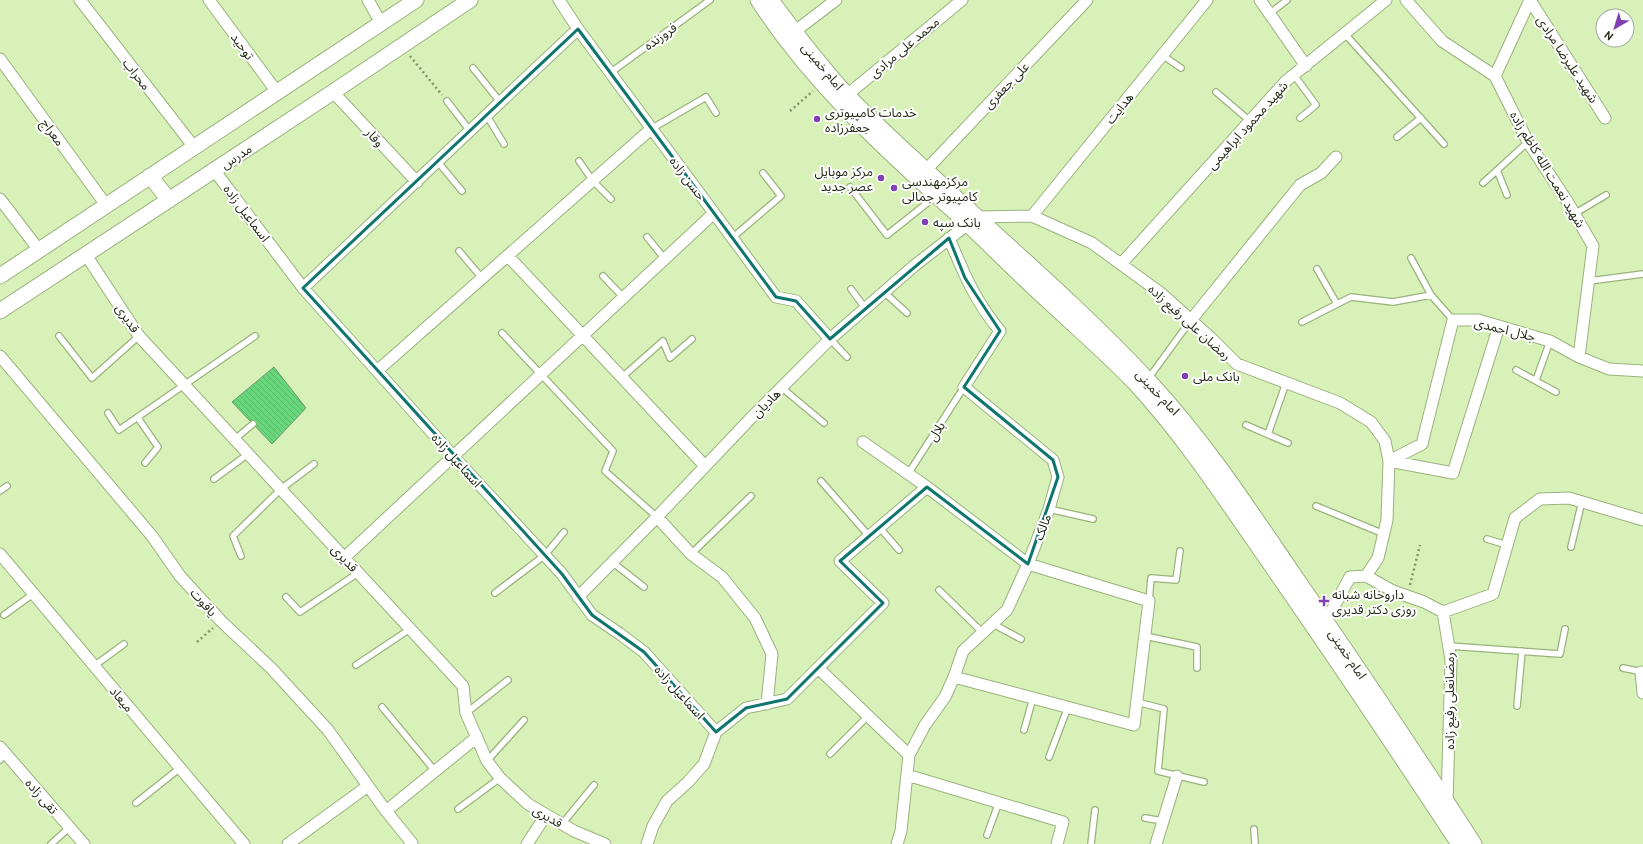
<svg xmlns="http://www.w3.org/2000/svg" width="1643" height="844" font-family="Cabin,'Noto Sans Arabic',sans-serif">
<defs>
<pattern id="building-back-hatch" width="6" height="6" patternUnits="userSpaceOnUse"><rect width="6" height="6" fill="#68d77b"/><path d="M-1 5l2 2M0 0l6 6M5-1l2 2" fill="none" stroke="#5ab969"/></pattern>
</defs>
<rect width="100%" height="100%" fill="#d8f1b8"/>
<path fill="url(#building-back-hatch)" stroke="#6b9a71" d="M 274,367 L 306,408 L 272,444 L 232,402 Z"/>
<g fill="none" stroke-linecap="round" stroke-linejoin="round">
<g stroke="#9ab27c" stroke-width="8">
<path id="lane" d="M 1269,14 L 1287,0
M 1345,34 L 1444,144
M 1162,55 L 1181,68
M 473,68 L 501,103
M 610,73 L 710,0
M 1294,75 L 1316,105 L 1300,118
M 1216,92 L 1250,121
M 447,101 L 470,131
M 487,116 L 504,144
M 651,129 L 706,97 L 716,113
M 1397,137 L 1421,118
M 579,161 L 593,181 L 611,199
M 438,162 L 462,191
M 1497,170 L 1507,195
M 1483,183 L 1528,142
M 850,187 L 887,235 L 936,196
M 1574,214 L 1606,195
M 647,237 L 664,258
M 732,238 L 781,196 L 763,173
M 459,251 L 482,278
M 1411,258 L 1431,295 L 1453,320
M 1317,269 L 1337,304
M 603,276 L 623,297
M 1589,281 L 1643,274
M 851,289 L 865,308
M 884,292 L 907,313
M 1302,322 L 1351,297 L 1393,302 L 1431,295
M 502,333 L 613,451 L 605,471 L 657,517
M 59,336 L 92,378 L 139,336
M 830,339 L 847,357
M 1516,370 L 1556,392
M 621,378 L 663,341 L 670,358 L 692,339
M 1148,379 L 1191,320
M 1536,380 L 1550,341
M 781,387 L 824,423
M 108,413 L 119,430 L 255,336
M 138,418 L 158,447 L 145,463
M 1246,425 L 1288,443
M 1268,434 L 1286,383
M 235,439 L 253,424
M 908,474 L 964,387
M 214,479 L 248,454
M 821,481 L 869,536
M 0,491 L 7,486
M 1316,506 L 1384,534
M 1049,509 L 1093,519
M 879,527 L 899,550
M 1487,539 L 1507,545
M 1571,547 L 1582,501
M 691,554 L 751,496
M 241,556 L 233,536 L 281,489 L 314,464
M 612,562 L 644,587
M 939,590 L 983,633
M 495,593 L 545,555 L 564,532
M 286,597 L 300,612 L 358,573
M 1149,601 L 1151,578 L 1176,580 L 1180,551
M 4,615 L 33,594
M 993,624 L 1021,639
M 1145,636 L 1197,647 L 1197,668
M 1449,646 L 1560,654 L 1565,629
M 356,665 L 410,629
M 94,666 L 124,644
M 1623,668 L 1643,672
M 1137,702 L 1164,709 L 1158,771 L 1204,782
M 1517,706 L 1522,651
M 382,707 L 435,771
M 466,713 L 508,680
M 1024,730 L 1033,698
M 830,754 L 868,716
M 1049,757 L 1068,707
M 0,760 L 5,753
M 487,761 L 524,720
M 136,803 L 180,768
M 458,809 L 500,778
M 1145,818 L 1163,821
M 562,824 L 594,785
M 1254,829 L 1255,844
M 987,835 L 999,802
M 51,844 L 70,827
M 1091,844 L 1095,810"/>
</g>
<g stroke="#9ab27c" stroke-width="13">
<path id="street" d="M 80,0 L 194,147
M 209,0 L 277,92
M 368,0 L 381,23
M 559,0 L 578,29 L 776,297 L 796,301 L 830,339
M 1260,0 L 1306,66
M 1406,0 L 1442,41 L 1495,76 L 1528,142 L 1567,201 L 1593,246 L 1579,357
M 1530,0 L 1605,118
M 794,32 L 836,0
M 0,59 L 106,205
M 1495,76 L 1530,0
M 333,92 L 417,182
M 847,95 L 962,0
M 214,170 L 303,288 L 453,456 L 562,574 L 592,615 L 620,634 L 644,652 L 716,732
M 926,170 L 1087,0
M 0,199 L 39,250
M 1032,216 L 1207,0
M 976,217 L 1032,216 L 1092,243 L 1162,294 L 1211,338 L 1237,364 L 1340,403 L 1371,422 L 1385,441 L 1389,461 L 1387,520 L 1378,558 L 1366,576 L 1350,577 L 1326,621
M 86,255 L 139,336 L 463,686 L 466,713 L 487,761 L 500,778 L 528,804 L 574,831 L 605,844
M 508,256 L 705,466
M 1121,264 L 1286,81 L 1386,0
M 303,288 L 578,29
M 1191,320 L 1300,185 L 1321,173 L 1336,157
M 0,356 L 152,536 L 180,576 L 221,621 L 271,668 L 328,730 L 386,811 L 412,843 L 410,844
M 377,371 L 651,129
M 863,442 L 927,487 L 1028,564 L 1149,601 L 1134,725 L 954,677
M 1389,461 L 1422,444 L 1453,320 L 1478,320 L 1550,341 L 1579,357 L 1609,369 L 1643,371
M 1389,461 L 1453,473 L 1499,326
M 657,517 L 691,554 L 722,577 L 755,618 L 772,654 L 767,704
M 0,554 L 244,844
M 344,558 L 714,213
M 1366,576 L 1393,591 L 1424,602 L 1443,612 L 1451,660 L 1447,803
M 578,597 L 657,517 L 751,418 L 830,339 L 914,266 L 968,224
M 1443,612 L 1493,594 L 1515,518 L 1540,499 L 1569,498 L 1643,520
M 818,668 L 909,755
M 1641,672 L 1643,693
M 0,747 L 84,844
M 907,775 L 1063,822 L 1057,844
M 386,811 L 477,737
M 288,844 L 368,786
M 527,844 L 546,815
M 647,844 L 653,826 L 667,801 L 688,782 L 704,764 L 716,732 L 746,708 L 787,699 L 883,603 L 840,561 L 927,487
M 897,844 L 901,831 L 909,755 L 925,725 L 945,697 L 954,677 L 963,651 L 1007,610 L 1028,564 L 1049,509 L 1058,477 L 1053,460 L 964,387 L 1000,331 C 975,301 964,274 949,238
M 1156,844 L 1177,776"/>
</g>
<g stroke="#9ab27c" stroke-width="17">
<path id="secondary" d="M 758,0 C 809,79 879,144 949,207 C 978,233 1005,261 1033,287 C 1067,319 1102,349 1134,382 C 1183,435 1223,496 1264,555 C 1330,650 1395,747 1459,844
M 771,0 C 795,33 820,65 847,95 C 873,122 901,147 928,172 C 1002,241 1080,307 1149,381 C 1204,440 1247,506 1292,572 C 1354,662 1415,752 1474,844
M 150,176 L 169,200
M 0,276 L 416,0
M 0,311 L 333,92 L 470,0"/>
</g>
<path stroke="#80926a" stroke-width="2.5" stroke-dasharray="2 3" stroke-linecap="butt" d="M 410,56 L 442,95
M 790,111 L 813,91
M 1410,585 L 1420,545
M 197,642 L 213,628"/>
<use href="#lane" stroke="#fff" stroke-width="5.5"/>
<use href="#street" stroke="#fff" stroke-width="11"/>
<use href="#secondary" stroke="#fff" stroke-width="15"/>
</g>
<path fill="none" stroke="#0f766e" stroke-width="3" stroke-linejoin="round" d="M 578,29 L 776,297 L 796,301 L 830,339 L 949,238 L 965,278 L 1000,331 L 964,387 L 1053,460 L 1058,477 L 1028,564 L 927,487 L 840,561 L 883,603 L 787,699 L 746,708 L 716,732 L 644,652 L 592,615 L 562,574 L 303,288 Z"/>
<g fill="#813fb3" stroke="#fff" stroke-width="1.5">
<circle cx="817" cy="119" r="4"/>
<circle cx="881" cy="178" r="4"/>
<circle cx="894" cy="188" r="4"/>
<circle cx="925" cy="222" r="4"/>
<circle cx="1185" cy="376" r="4"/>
<path d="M1322 595h4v4h4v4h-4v4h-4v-4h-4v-4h4z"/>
</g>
<g text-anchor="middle" stroke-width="4" stroke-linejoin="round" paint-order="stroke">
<g font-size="13" fill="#1f2813" stroke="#fff">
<text transform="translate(660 36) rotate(-36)" y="5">فروزنده</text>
<text transform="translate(243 46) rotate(54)" y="5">توحید</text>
<text transform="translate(904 47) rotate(-40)" y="5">محمد علی مرادی</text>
<text transform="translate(1568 59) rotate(57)" y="5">شهید علیرضا مرادی</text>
<text transform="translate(823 66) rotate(50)" y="5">امام خمینی</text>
<text transform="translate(137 74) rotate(52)" y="5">محراب</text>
<text transform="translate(1006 85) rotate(-46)" y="5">علی جعفری</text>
<text transform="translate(1119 108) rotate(-51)" y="5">هدایت</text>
<text transform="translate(1247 125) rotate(-48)" y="5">شهید محمود ابراهیمی</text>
<text transform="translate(53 132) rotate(54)" y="5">معراج</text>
<text transform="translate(375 137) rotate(48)" y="5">وقار</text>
<text transform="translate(236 156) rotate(-33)" y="5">مدرس</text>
<text transform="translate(1548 169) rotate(59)" y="5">شهید نعمت الله کاظم زاده</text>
<text transform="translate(688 178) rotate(53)" y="5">حسن زاده</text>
<text transform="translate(247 213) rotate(53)" y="5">اسماعیل زاده</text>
<text transform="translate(128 318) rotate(56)" y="5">قدیری</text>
<text transform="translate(1190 322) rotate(42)" y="5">رمضان علی رفیع زاده</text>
<text transform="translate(1505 329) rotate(14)" y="5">جلال احمدی</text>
<text transform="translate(1158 392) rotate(47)" y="5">امام خمینی</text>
<text transform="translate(766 403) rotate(-45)" y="5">هادیان</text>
<text transform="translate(936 431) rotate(-57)" y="5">بلال</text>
<text transform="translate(457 460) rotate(48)" y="5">اسماعیل زاده</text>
<text transform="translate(1042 527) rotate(-69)" y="5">مالک</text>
<text transform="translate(345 558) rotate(47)" y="5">قدیری</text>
<text transform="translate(204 602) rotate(48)" y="5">یاقوت</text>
<text transform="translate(1348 654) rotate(56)" y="5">امام خمینی</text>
<text transform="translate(680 692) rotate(48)" y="5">اسماعیل زاده</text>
<text transform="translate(122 699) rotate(50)" y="5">میعاد</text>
<text transform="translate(1449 701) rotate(-90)" y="5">رمضانعلی رفیع زاده</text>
<text transform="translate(42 796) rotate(49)" y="5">تقی زاده</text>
<text transform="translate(548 816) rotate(30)" y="5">قدیری</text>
</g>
<g font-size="13" fill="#1f2813" stroke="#fff" text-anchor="start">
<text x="825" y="117">خدمات کامپیوتری<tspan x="825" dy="15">جعفرزاده</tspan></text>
<text x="873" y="176" text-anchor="end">مرکز موبایل<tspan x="873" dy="15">عصر جدید</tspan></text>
<text x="902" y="186">مرکزمهندسی<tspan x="902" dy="15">کامپیوتر جمالی</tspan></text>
<text x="933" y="227">بانک سپه</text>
<text x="1193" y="381">بانک ملی</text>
<text x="1332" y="599">داروخانه شبانه<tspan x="1332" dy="15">روزی دکتر قدیری</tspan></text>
</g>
</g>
<g transform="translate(1615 28) rotate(218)"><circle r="19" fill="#ffffff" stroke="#a5a9a1"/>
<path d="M0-3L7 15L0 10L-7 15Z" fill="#813fb3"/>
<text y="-6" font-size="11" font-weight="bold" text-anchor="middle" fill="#1f2813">N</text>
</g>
</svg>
